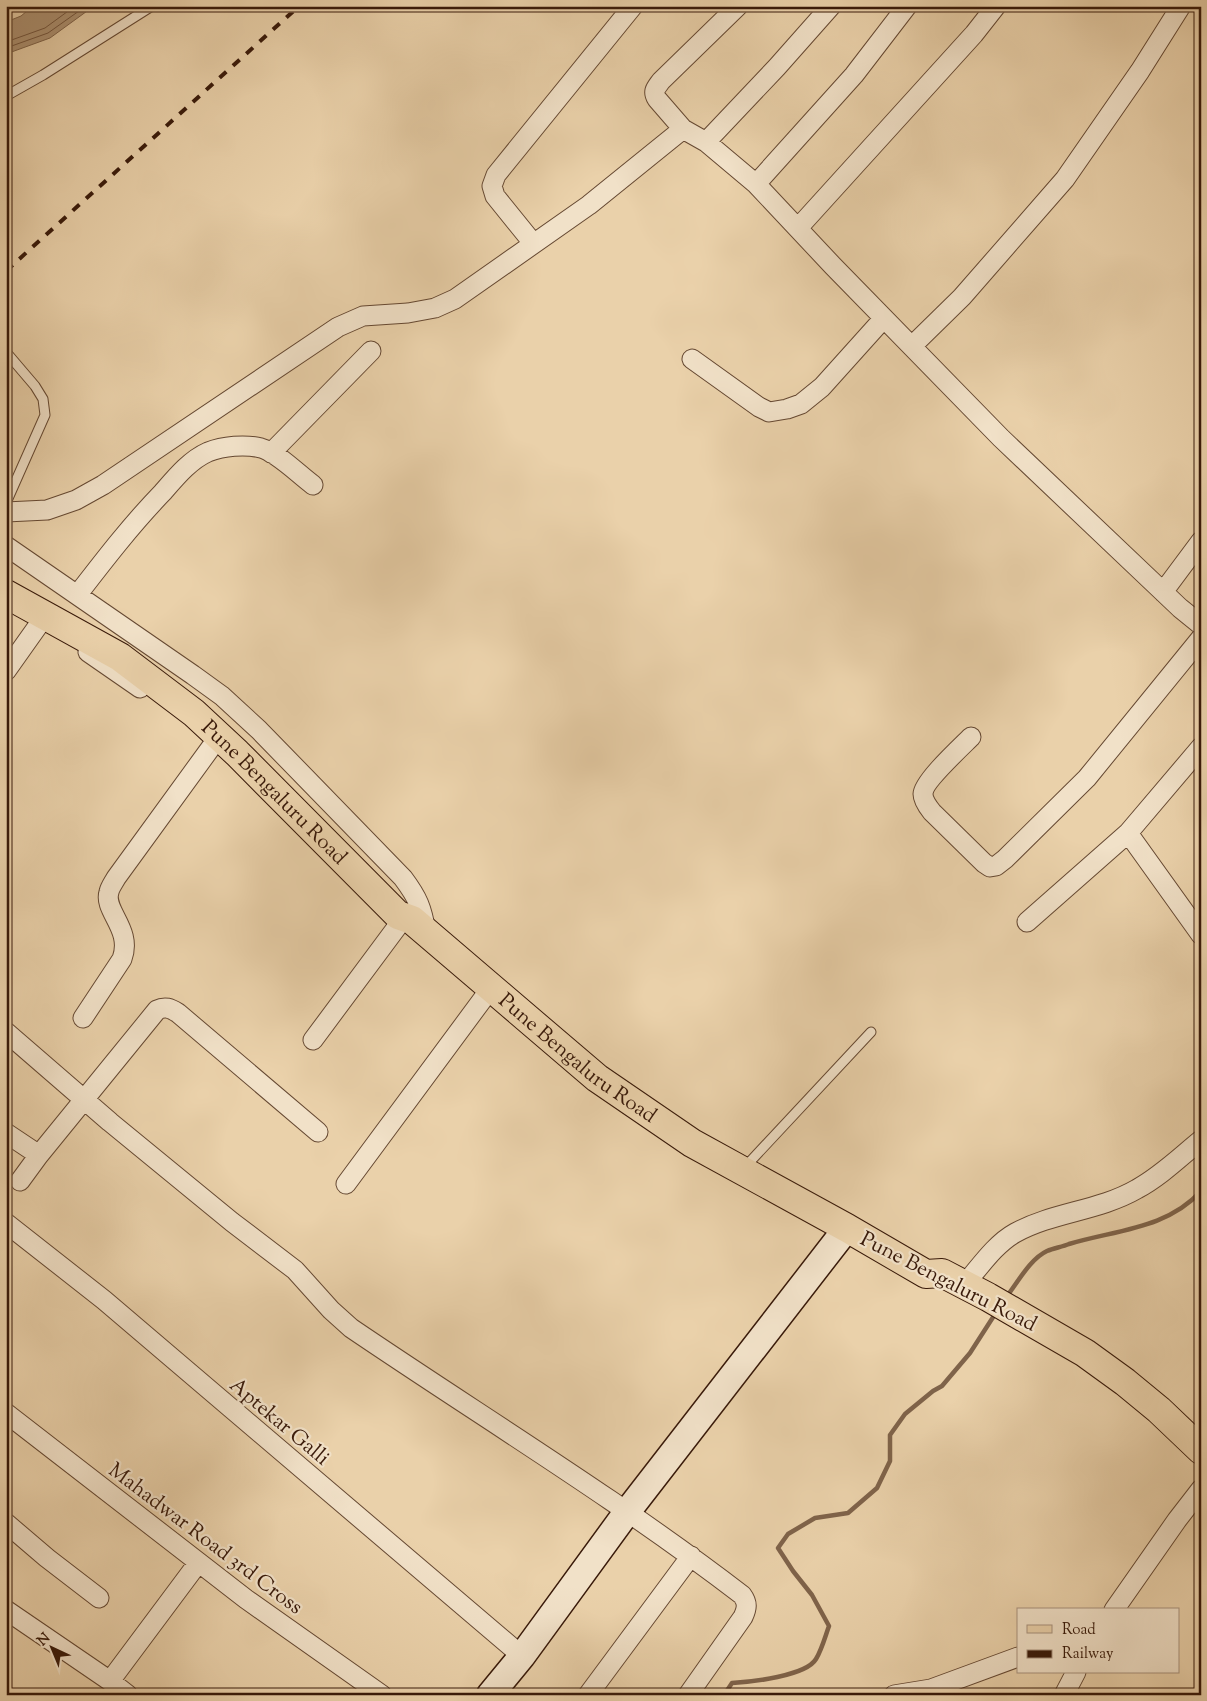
<svg xmlns="http://www.w3.org/2000/svg" width="1207" height="1701" font-family="'Sorts Mill Goudy',serif">
<rect width="100%" height="100%" fill="#ead1aa"/>
<filter id="stains"><feTurbulence type="fractalNoise" baseFrequency=".004" numOctaves="4"/><feColorMatrix values="0 0 0 0 .2 0 0 0 0 .09 0 0 0 0 .02 0 0 0 .5 -.17"/></filter>
<radialGradient id="worn" r=".72"><stop offset=".6" stop-color="#630" stop-opacity="0"/><stop offset="1" stop-color="#630" stop-opacity=".3"/></radialGradient>
<path fill="#ae9374" stroke="#7f634a" d="M 33,6 L 94,6 L 50,38 L 6,54 L 6,22 L 21,16 Z"/>
<g fill="none" stroke-linecap="round" stroke-linejoin="round">
<path stroke="#74563f" stroke-width="1" d="M 6,42 L 45,28 L 75,6
M 6,48 L 48,33 L 86,6"/>
<path stroke="#7f634a" stroke-width="4.5" d="M 1007,1296 C 1018,1282 1030,1259 1047,1251 C 1054,1248 1062,1247 1069,1244 C 1115,1230 1167,1229 1201,1191
M 724,1695 L 732,1683 C 751,1682 806,1676 816,1659 C 822,1649 825,1637 829,1626 L 812,1595 L 793,1571 L 778,1548 L 788,1534 L 815,1518 L 848,1513 L 877,1488 L 890,1461 L 890,1435 L 905,1414 L 933,1391 L 942,1386 L 970,1353 L 997,1311"/>
<g stroke="#654832" stroke-width="11">
<path id="lane" d="M 6,96 L 43,75 L 152,6
M 6,352 L 35,386 L 43,399 L 45,415 L 6,503
M 745,1167 L 871,1032"/>
</g>
<g stroke="#654832" stroke-width="21">
<path id="street" d="M 738,6 L 661,81 C 656,88 652,91 657,99 L 683,129 L 706,142 L 756,184 L 833,266 L 1001,438 L 1180,608 L 1201,625
M 706,142 L 777,67 L 831,6
M 756,184 L 854,75 L 907,6
M 798,228 L 974,34 L 996,6
M 533,243 L 495,196 L 492,186 L 496,175 L 633,6
M 912,346 L 962,297 L 1065,179 L 1140,71 L 1181,6
M 692,359 L 759,407 L 769,412 L 787,409 L 801,404 L 822,387 L 884,318
M 271,453 L 371,351
M 6,512 L 47,510 L 76,500 L 103,485 L 338,327 L 363,316 L 408,313 L 435,308 L 455,299 L 589,205 L 683,129
M 6,546 L 193,675 L 222,696 L 259,730 L 403,878 C 418,898 422,908 426,932 L 422,932
M 1163,592 L 1201,541
M 78,594 C 105,559 132,524 163,492 C 176,477 190,460 208,452 C 223,446 245,444 261,448 C 278,453 298,474 313,485
M 88,652 L 140,688
M 6,671 L 40,623
M 971,737 C 961,747 923,782 923,794 C 923,800 928,807 932,812 L 984,863 L 990,867 L 996,866 L 1005,859 L 1087,778 L 1201,638
M 1128,833 L 1201,935
M 1027,922 L 1128,833 L 1201,747
M 83,1018 L 122,959 C 133,929 103,911 109,892 C 110,887 114,882 116,878 L 212,746
M 6,1032 L 110,1122 L 232,1222 L 295,1270 L 331,1310 L 351,1328 C 482,1417 617,1499 742,1595 C 748,1603 747,1608 743,1617 L 688,1695
M 313,1040 L 397,927
M 6,1133 L 39,1155
M 20,1181 L 39,1155 L 157,1010 C 165,1006 170,1008 178,1013 L 318,1132
M 346,1184 L 491,988
M 6,1223 L 104,1300 L 522,1656
M 964,1285 C 979,1268 995,1244 1015,1233 C 1053,1212 1099,1211 1137,1189 C 1161,1176 1180,1157 1201,1140
M 6,1413 L 246,1599 L 382,1695
M 6,1523 L 47,1558 L 99,1598
M 6,1610 L 110,1681 L 128,1695
M 1114,1610 L 1177,1520 L 1201,1489
M 110,1681 L 198,1563
M 588,1695 L 691,1556
M 894,1695 L 931,1689 L 1018,1657
M 1064,1695 L 1076,1672"/>
</g>
<g stroke="#391a0a" stroke-width="29">
<path id="secondary" d="M 490,1695 L 522,1656 L 627,1512 L 847,1228"/>
</g>
<g stroke="#391a0a" stroke-width="30">
<g id="primary">
<path id="s1" d="M 6,594 L 120,657 L 194,713 L 237,753 L 398,915 L 412,920 L 597,1078 L 692,1143 L 847,1228 L 926,1274 L 942,1273 L 988,1297 L 1085,1353 L 1125,1382 L 1159,1410 L 1201,1450"/>
</g>
</g>
<use href="#lane" stroke="#f1e1c8" stroke-width="9"/>
<use href="#street" stroke="#f1e1c8" stroke-width="19"/>
<use href="#secondary" stroke="#f1e1c8" stroke-width="26"/>
<use href="#primary" stroke="#ead1aa" stroke-width="28"/>
<path stroke="#391a0a" stroke-width="4" stroke-dasharray="9 9" stroke-linecap="butt" d="M 6,271 L 299,6"/>
</g>
<g text-anchor="middle" stroke-width="4.5" stroke-linejoin="round" paint-order="stroke">
<g font-size="21" fill="#391a0a" stroke="#f1e1c8">
<text dy="7" stroke="none"><textPath href="#s1" startOffset="336">Pune Bengaluru Road</textPath></text>
<text dy="7" stroke="none"><textPath href="#s1" startOffset="741">Pune Bengaluru Road</textPath></text>
<text transform="translate(949 1281) rotate(27)" y="7">Pune Bengaluru Road</text>
<text transform="translate(280 1421) rotate(40)" y="7">Aptekar Galli</text>
<text transform="translate(206 1538) rotate(37)" y="7">Mahadwar Road 3rd Cross</text>
</g>
</g>
<rect width="1207" height="1701" fill="none" stroke="#ead1aa" stroke-width="25"/>
<rect x="8" y="8" width="1192" height="1686" fill="none" stroke="#391a0a" stroke-width="2.5"/>
<rect x="12" y="12" width="1182" height="1676" fill="none" stroke="#391a0a"/>
<rect x="1017" y="1608" width="162" height="65" fill="#f1e1c8" stroke="#a7917c"/>
<rect x="1027" y="1625" width="25" height="8" fill="#ead1aa" stroke="#a7917c"/>
<text x="1062" y="1634" font-size="15" fill="#391a0a">Road</text>
<rect x="1027" y="1650" width="25" height="8" fill="#391a0a" stroke="#a7917c"/>
<text x="1062" y="1658" font-size="15" fill="#391a0a">Railway</text>
<g transform="translate(52 1648) rotate(316)" stroke="#f1e1c8" stroke-width="4" paint-order="stroke">
<path d="M0-4L9 19L0 12L-9 19Z" fill="#391a0a"/>
<text y="-8" font-size="14" font-weight="bold" text-anchor="middle" fill="#391a0a">N</text>
</g>
<rect width="100%" height="100%" filter="url(#stains)"/>
<rect width="100%" height="100%" fill="url(#worn)"/>
</svg>
